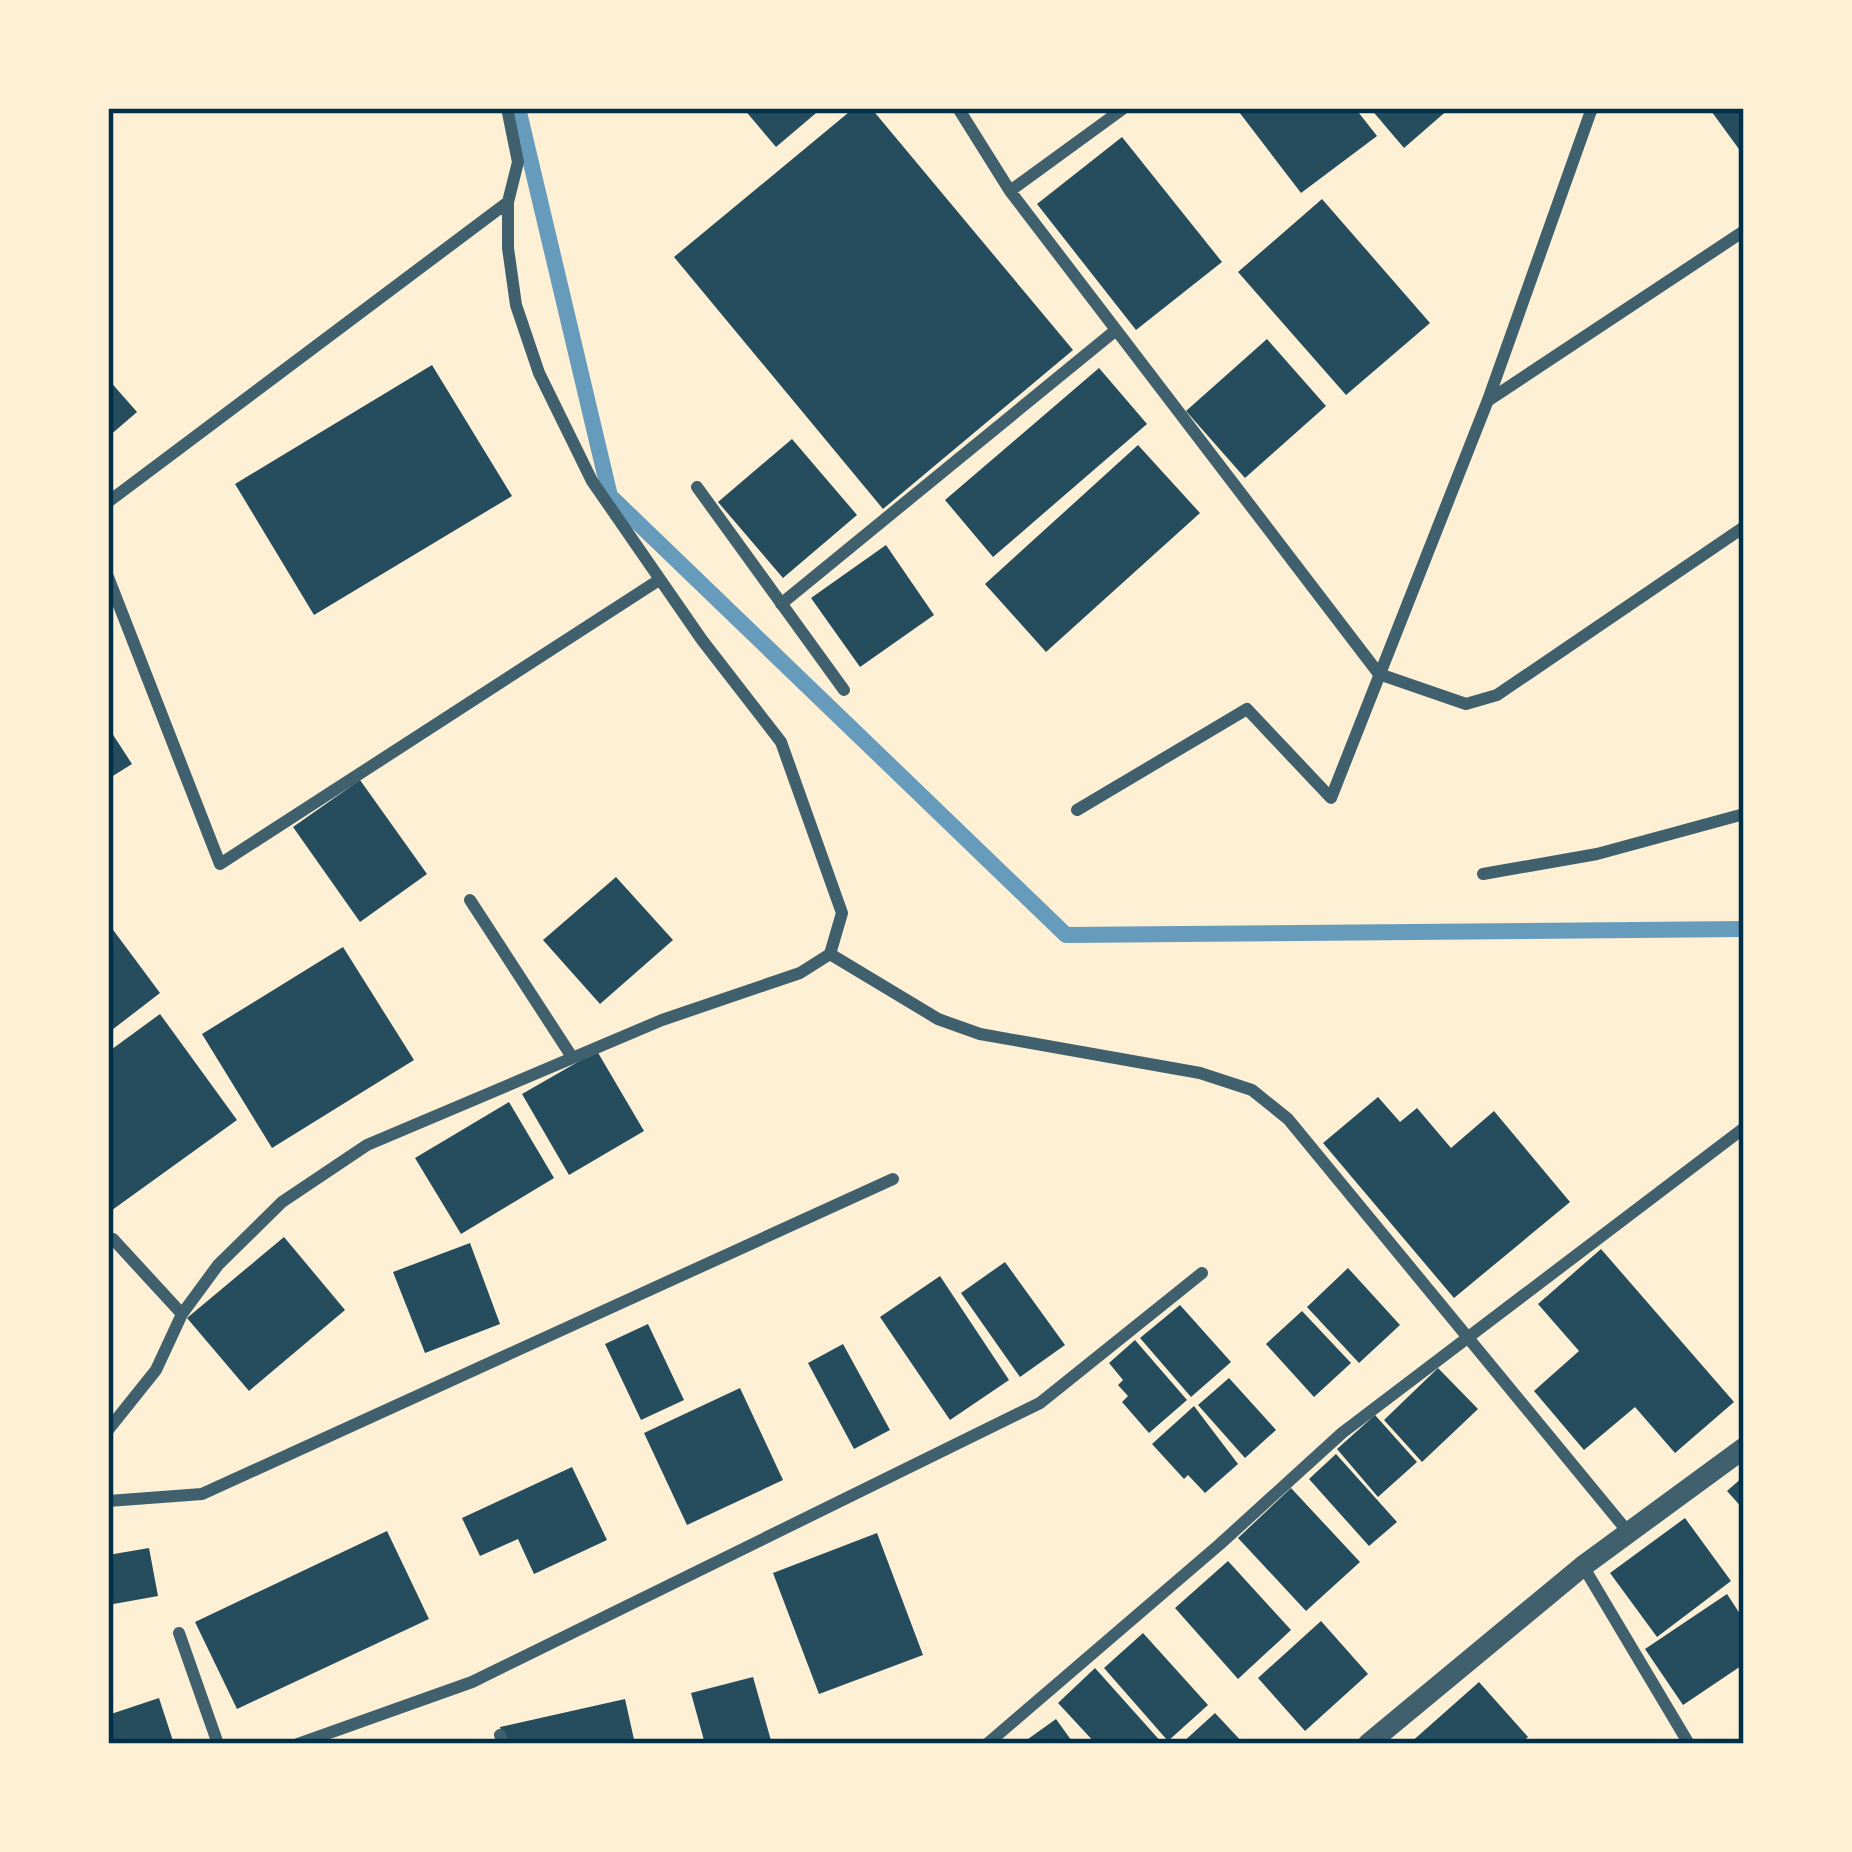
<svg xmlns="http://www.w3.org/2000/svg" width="1852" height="1852" font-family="'Exo 2',sans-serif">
<rect width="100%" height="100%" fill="#fdf0d5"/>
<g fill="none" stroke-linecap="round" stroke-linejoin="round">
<path stroke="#669bbc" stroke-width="16" d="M 518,108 L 610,496 L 1066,935 L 1744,929"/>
</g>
<path fill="#264d5e" d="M 743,108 L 822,108 L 776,147 Z
M 854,108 L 871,108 L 1073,350 L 883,509 L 674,257 Z
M 1236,108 L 1355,108 L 1377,136 L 1301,193 Z
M 1370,108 L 1450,108 L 1404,148 Z
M 1709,108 L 1744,108 L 1744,156 Z
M 1122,137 L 1222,262 L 1136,330 L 1037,204 Z
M 1322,199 L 1430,323 L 1346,395 L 1238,272 Z
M 1267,339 L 1326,406 L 1245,478 L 1186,411 Z
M 432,365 L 512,496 L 314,615 L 235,484 Z
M 1099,368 L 1147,424 L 993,557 L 945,500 Z
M 108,379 L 137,412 L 108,437 Z
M 792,439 L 857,515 L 783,578 L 718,502 Z
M 1138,445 L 1200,513 L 1046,652 L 985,584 Z
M 886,545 L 934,615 L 860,667 L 811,598 Z
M 108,727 L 132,764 L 108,779 Z
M 360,780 L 427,874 L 360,922 L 293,827 Z
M 616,877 L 673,940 L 600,1004 L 543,940 Z
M 108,923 L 160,993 L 108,1033 Z
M 343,947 L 414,1060 L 272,1148 L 202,1034 Z
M 160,1014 L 237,1120 L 108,1213 L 108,1052 Z
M 597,1051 L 644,1131 L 569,1175 L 522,1094 Z
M 1378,1097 L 1400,1122 L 1417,1108 L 1451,1148 L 1494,1111 L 1570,1202 L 1454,1298 L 1323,1143 Z
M 509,1102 L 554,1178 L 461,1234 L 415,1158 Z
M 284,1237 L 345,1310 L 249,1391 L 187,1318 Z
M 470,1243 L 500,1324 L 425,1353 L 393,1272 Z
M 1601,1249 L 1734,1402 L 1675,1453 L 1635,1407 L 1584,1450 L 1534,1391 L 1579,1351 L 1538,1304 Z
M 1005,1262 L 1065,1345 L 1020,1377 L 961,1293 Z
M 1348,1268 L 1400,1325 L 1359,1363 L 1307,1307 Z
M 940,1276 L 1009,1380 L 950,1420 L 880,1317 Z
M 1180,1305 L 1231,1362 L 1191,1397 L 1140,1338 Z
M 1302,1311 L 1351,1363 L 1314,1397 L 1266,1344 Z
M 648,1324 L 684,1400 L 641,1420 L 605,1344 Z
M 1135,1340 L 1187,1400 L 1149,1433 L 1122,1402 L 1128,1396 L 1118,1385 L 1123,1380 L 1109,1363 Z
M 843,1344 L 890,1430 L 854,1449 L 808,1363 Z
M 1438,1368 L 1478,1409 L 1422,1462 L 1384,1420 Z
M 1229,1378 L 1276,1430 L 1245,1458 L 1198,1405 Z
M 740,1388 L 783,1480 L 687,1525 L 644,1433 Z
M 1194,1406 L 1238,1464 L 1205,1493 L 1188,1475 L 1184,1479 L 1152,1444 Z
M 1375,1415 L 1417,1462 L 1378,1497 L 1337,1449 Z
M 1336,1454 L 1397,1522 L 1369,1546 L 1309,1479 Z
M 572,1467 L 607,1540 L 534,1574 L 518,1539 L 480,1556 L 462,1518 Z
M 1744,1476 L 1744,1510 L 1727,1491 Z
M 1291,1488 L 1360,1562 L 1306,1611 L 1238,1538 Z
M 1685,1518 L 1731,1581 L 1657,1637 L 1610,1573 Z
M 387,1531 L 429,1619 L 237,1709 L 195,1622 Z
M 877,1533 L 923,1655 L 819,1694 L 773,1573 Z
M 149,1548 L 158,1596 L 108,1605 L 108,1555 Z
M 1228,1561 L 1291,1630 L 1238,1679 L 1175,1608 Z
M 1727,1594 L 1744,1620 L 1744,1664 L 1683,1705 L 1645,1649 Z
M 1321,1621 L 1368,1674 L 1305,1731 L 1258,1678 Z
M 1143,1633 L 1208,1705 L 1168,1741 L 1104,1668 Z
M 1095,1668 L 1163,1744 L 1096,1744 L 1058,1703 Z
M 753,1677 L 772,1744 L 705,1744 L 691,1693 Z
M 1479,1682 L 1528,1737 L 1520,1744 L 1409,1744 Z
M 159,1698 L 174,1744 L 108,1744 L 108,1715 Z
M 625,1699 L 635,1744 L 504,1744 L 500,1727 Z
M 1215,1713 L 1244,1744 L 1181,1744 Z
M 1056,1719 L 1074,1744 L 1021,1744 Z"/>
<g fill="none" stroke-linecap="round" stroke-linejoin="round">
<path stroke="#3f606c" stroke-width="12" d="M 958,108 L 1010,191 L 1379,674 L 1466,704 L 1497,695 L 1744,527
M 1010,191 L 1124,108
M 1489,400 L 1744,231
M 697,487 L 844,690
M 108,502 L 508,202
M 108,577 L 220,864 L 659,580
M 781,604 L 1116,330
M 1077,810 L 1247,709 L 1331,798 L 1488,400 L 1592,108
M 1483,874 L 1597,854 L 1744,814
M 470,900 L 572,1057
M 830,954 L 938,1019 L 980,1034 L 1200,1073 L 1252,1090 L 1288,1119 L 1628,1532
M 113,1239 L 182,1314
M 108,1430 L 156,1370 L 182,1314 L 218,1265 L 282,1202 L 367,1145 L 662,1020 L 800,973 L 830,954 L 842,913 L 781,742 L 702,640 L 592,481 L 539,373 L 516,305 L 508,248 L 508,202 L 518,162 L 507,108
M 108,1501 L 202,1494 L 893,1179
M 1583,1566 L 1689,1744
M 179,1633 L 218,1744
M 500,1735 L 503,1744
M 298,1744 L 472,1682 L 1040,1403 L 1202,1273
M 987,1744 L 1220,1544 L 1342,1433 L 1744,1128"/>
<path stroke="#3f606c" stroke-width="21" d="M 1368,1744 L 1583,1566 L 1744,1448"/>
</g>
<rect width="1852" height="1852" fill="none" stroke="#fdf0d5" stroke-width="222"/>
<rect x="111" y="111" width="1630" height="1630" fill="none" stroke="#003049" stroke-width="4.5"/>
</svg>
